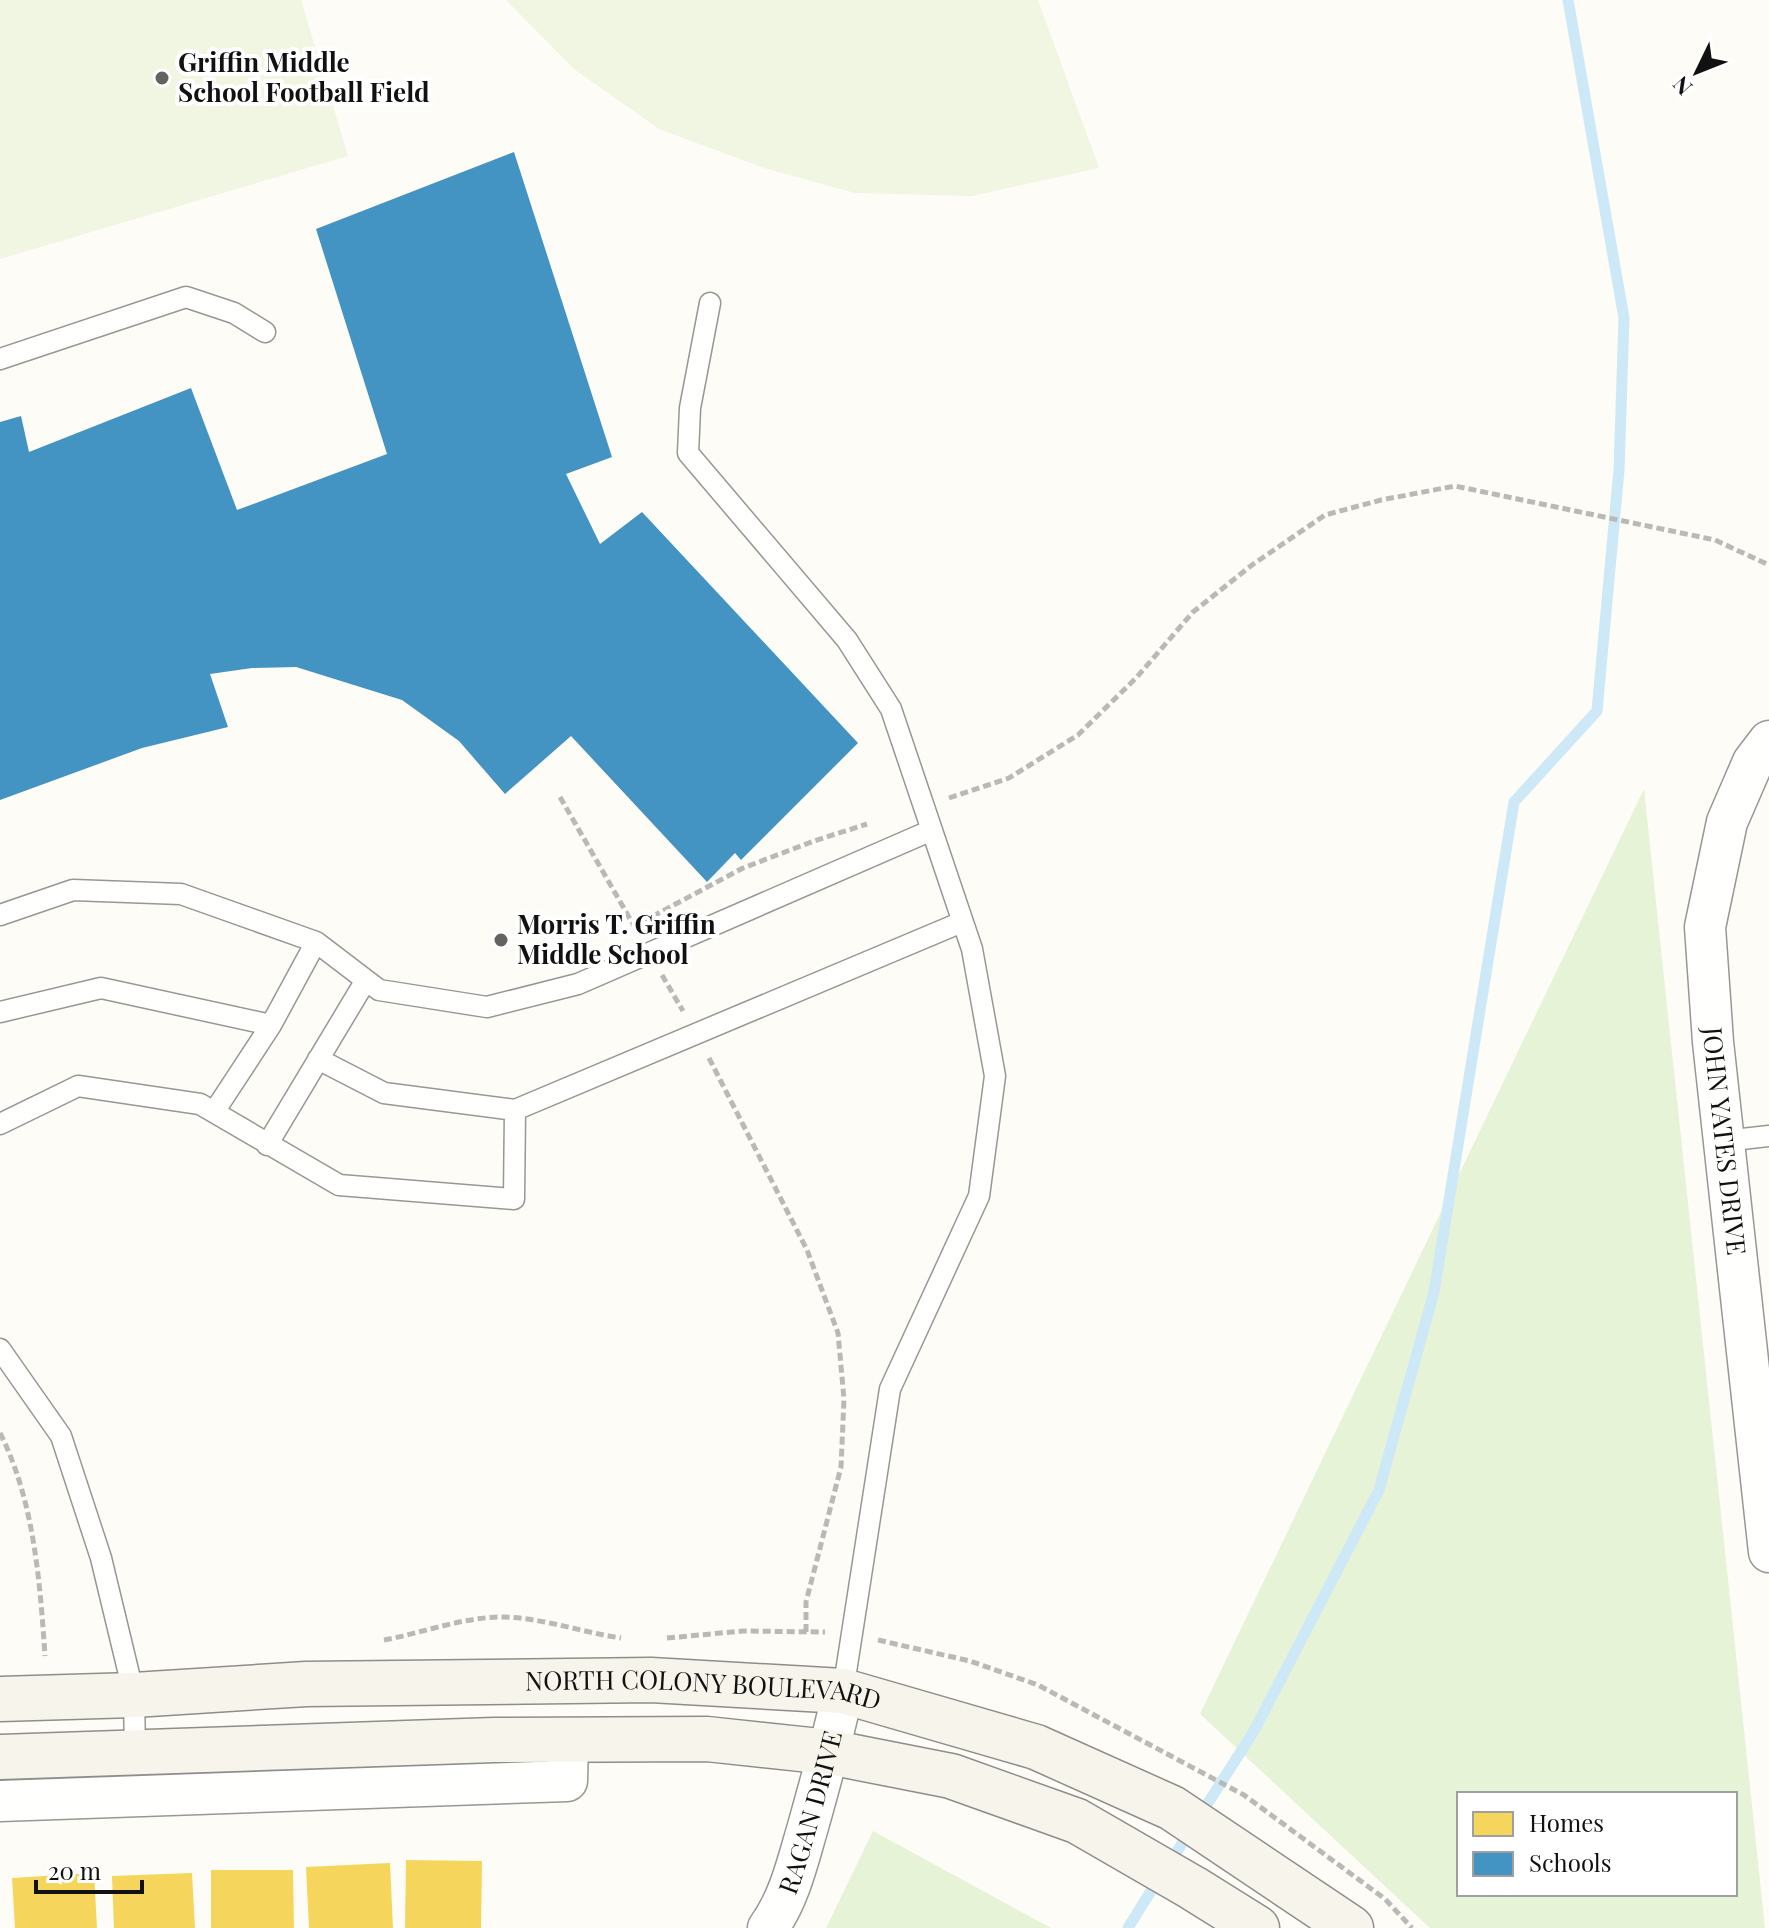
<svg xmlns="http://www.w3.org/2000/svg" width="1769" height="1928" font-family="'Playfair Display',serif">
<rect width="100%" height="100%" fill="#fdfcf7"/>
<path fill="#e7f3d7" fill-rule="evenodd" d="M 1644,789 L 1765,1928 L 1430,1928 L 1200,1714 ZM 1735,1794 L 1735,1894 L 1459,1894 L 1459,1794 Z
M 873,1831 L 1051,1928 L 826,1928 Z"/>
<path fill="#f0f6e1" d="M 0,0 L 301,0 L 348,156 L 0,259 Z
M 506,0 L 1038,0 L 1099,168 L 972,196 L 855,193 L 764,168 L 659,129 L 574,69 Z"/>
<path fill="#f6d55c" d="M 406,1860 L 482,1861 L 481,1928 L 405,1928 Z
M 390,1863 L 393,1928 L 309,1928 L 306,1867 Z
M 211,1870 L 293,1870 L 294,1928 L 211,1928 Z
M 94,1873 L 97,1928 L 15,1928 L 12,1878 Z
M 192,1873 L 195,1928 L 114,1928 L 112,1876 Z"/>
<path fill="#4393c3" d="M 514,152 L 612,457 L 566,474 L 600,544 L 642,512 L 858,743 L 741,860 L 735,853 L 707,882 L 571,736 L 505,794 L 459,741 L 402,700 L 296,667 L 252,668 L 210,674 L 228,727 L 142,748 L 0,800 L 0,422 L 21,416 L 29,452 L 191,388 L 237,510 L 387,454 L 316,229 Z"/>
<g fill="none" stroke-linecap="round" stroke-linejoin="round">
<path stroke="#cde8f7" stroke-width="11" d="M 1199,1817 L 1254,1731 L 1379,1490 L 1434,1292 L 1514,802 L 1597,711 L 1619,470 L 1624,318 L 1568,0
M 1169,1864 L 1190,1831
M 1128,1928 L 1159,1878"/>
<g stroke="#979795" stroke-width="23">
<path id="lane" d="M 710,303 L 690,408 L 688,453 L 847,640 L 891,709 L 972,949 L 995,1076 L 979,1196 L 890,1389 L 843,1691
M 0,359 L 186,297 L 234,313 L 265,332
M 0,915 L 73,890 L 181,894 L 316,942 L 379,990 L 487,1007 L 578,984 L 932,830
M 0,1012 L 101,988 L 271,1025 L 316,942
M 318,1059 L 384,1093 L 515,1110
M 214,1112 L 271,1025
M 0,1124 L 78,1086 L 200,1104 L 339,1185 L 514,1199 L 515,1110 L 962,922
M 1724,1141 L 1769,1136
M 267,1145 L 366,980
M 0,1349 L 61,1436 L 101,1558 L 134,1695 L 135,1753"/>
</g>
<g stroke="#979795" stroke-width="43">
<g id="street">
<path id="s1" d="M 1769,741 L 1753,762 L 1727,822 L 1705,927 L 1713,1042 L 1769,1552"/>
<path d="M 0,1801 L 567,1781 L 568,1740"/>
<path id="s2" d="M 768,1928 C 789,1899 797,1864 807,1830 C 820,1784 833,1738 843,1691"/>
</g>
</g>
<g stroke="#8e8d8b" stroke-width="47">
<g id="secondary">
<path id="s3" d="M 0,1699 L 134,1695 L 306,1684 L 651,1680 L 843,1691 L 1036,1747 L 1172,1808 L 1351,1928"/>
<path d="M 0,1757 L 494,1740 L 707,1739 L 829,1752 L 951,1776 L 1077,1821 L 1193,1888 L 1257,1928"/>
</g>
</g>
<path stroke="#b9b9b8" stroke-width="5" stroke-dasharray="8 4" stroke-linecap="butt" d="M 560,797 L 637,931
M 949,798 L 1009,778 L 1078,735 L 1137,677 L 1193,612 L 1252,565 L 1325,515 L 1381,500 L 1455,486 L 1715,540 L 1769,565
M 642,922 L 743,868 L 814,841 L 867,824
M 662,975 L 683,1011
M 709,1058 L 807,1250 L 838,1333 L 844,1399 L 841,1467 L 806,1602 L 806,1632
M 0,1433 C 34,1500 40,1582 45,1656
M 667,1638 L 743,1631 L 825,1632
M 384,1640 C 422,1633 460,1618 499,1617 C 541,1617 580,1632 621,1638
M 878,1640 L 970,1661 L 1038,1685 L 1244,1795 L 1385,1899 L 1412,1928"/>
<use href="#lane" stroke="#fffffe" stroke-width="20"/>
<use href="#street" stroke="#fffffe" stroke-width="40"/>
<use href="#secondary" stroke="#f6f4eb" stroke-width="44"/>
</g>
<g fill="#646362" stroke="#fff" stroke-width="3">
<circle cx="162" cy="78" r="8"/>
<circle cx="501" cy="940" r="8"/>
</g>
<g text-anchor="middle" stroke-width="8" stroke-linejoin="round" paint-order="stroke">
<g font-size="26" font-weight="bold" fill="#111" stroke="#fff" text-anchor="start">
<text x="178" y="72">Griffin Middle<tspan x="178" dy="30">School Football Field</tspan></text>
<text x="517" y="934">Morris T. Griffin<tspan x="517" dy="30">Middle School</tspan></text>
</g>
<g font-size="26" fill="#111" stroke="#fff">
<text dy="9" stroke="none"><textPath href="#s1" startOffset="414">JOHN YATES DRIVE</textPath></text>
<text dy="9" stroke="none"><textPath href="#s3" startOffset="704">NORTH COLONY BOULEVARD</textPath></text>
<text dy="9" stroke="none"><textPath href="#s2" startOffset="124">RAGAN DRIVE</textPath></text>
</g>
</g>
<rect x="1457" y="1792" width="280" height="104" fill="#ffffff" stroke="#a0a0a0" stroke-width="2"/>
<rect x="1473" y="1812" width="40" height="24" fill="#f6d55c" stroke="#a0a0a0" stroke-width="2"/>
<text x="1529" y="1832" font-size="24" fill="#111111">Homes</text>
<rect x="1473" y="1852" width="40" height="24" fill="#4393c3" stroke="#a0a0a0" stroke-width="2"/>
<text x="1529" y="1872" font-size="24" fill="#111111">Schools</text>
<g transform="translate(1697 72) rotate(227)" stroke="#ffffff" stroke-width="6" paint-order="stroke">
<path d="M0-6L14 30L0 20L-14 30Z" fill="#111111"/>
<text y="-12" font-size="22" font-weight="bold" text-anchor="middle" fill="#111111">N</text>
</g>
<path d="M36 1880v12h106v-12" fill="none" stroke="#111111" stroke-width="4"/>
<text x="48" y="1880" font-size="24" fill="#111111" stroke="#ffffff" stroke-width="6" paint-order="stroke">20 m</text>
</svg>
